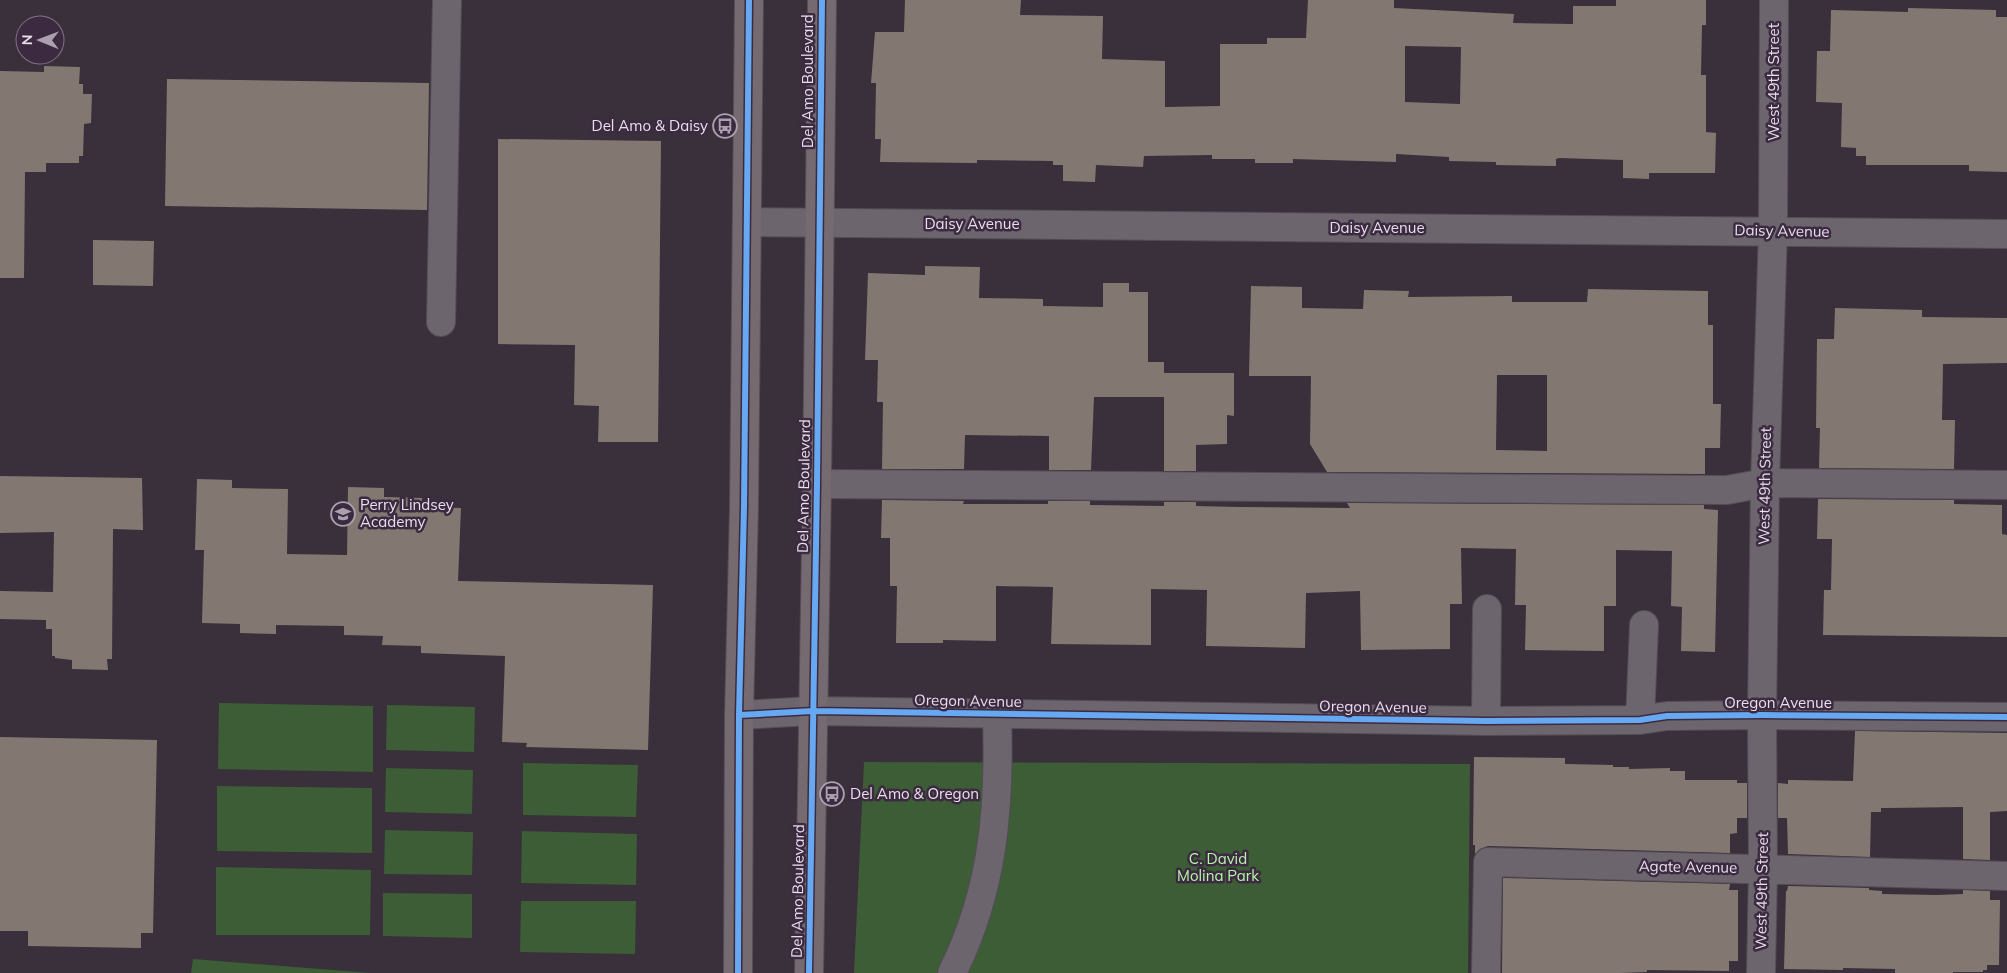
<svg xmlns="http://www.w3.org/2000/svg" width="2007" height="973" font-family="Mulish,sans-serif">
<rect width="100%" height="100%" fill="#39303b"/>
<path fill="#3c5d35" d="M 219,703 L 373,706 L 373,772 L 218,769 Z
M 387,705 L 475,707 L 474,752 L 386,750 Z
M 864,762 L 1470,764 L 1468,973 L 854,973 Z
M 523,763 L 638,765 L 636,817 L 523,815 Z
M 386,768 L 473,770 L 472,814 L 385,812 Z
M 217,786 L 372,788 L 372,853 L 217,851 Z
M 385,830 L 473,832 L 472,875 L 384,874 Z
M 522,831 L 637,834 L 636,885 L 521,883 Z
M 216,867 L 371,870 L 370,935 L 216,935 Z
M 383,893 L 472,894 L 472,938 L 383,936 Z
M 521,901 L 636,901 L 635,954 L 520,952 Z
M 193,959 L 371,973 L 191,973 Z"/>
<path fill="#837871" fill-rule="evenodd" d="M 905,0 L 1021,0 L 1020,15 L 1103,16 L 1102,59 L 1165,61 L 1165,107 L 1220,106 L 1220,44 L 1267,44 L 1267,38 L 1306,38 L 1308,0 L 1394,0 L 1394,8 L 1514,14 L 1513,23 L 1573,24 L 1573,6 L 1616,6 L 1616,0 L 1706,0 L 1706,25 L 1702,25 L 1701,75 L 1706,75 L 1706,132 L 1716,133 L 1715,173 L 1649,173 L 1649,179 L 1623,178 L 1623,160 L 1559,158 L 1556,159 L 1556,166 L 1496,165 L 1496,162 L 1449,161 L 1449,157 L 1396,154 L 1396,162 L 1293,159 L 1293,163 L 1255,163 L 1255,159 L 1212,159 L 1212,155 L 1144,156 L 1143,167 L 1096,165 L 1095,182 L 1063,181 L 1063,165 L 1053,165 L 1053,161 L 977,160 L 977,163 L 880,162 L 881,139 L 875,139 L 876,83 L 871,83 L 875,32 L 904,32 ZM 1405,46 L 1461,47 L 1460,104 L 1405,102 Z
M 1908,8 L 1996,10 L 1996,17 L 2007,17 L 2007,172 L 1969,171 L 1969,165 L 1866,165 L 1866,156 L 1856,156 L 1856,148 L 1841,147 L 1842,103 L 1816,102 L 1817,51 L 1830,51 L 1831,10 L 1908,12 Z
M 44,66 L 80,67 L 79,84 L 83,84 L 83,94 L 92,94 L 91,123 L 84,124 L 83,156 L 79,156 L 79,163 L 46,163 L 46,172 L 25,172 L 24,278 L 0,278 L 0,71 L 44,72 Z
M 167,79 L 429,83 L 427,210 L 165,206 Z
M 498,139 L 661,141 L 658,442 L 598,442 L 599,406 L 574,405 L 575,345 L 498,344 Z
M 93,240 L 154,241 L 153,286 L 93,285 Z
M 925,266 L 980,267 L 979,298 L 1043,299 L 1043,306 L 1103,307 L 1103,283 L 1129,283 L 1129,292 L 1148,292 L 1148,362 L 1164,362 L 1164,373 L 1234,373 L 1234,416 L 1227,415 L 1227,444 L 1196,445 L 1196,471 L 1164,471 L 1164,397 L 1094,397 L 1091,470 L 1049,470 L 1049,436 L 965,435 L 964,469 L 882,469 L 883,402 L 877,402 L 878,360 L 865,360 L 868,273 L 925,275 Z
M 1251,286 L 1302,287 L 1302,308 L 1363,309 L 1364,290 L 1409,291 L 1408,297 L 1512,296 L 1512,302 L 1587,302 L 1588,289 L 1708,291 L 1708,325 L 1713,325 L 1713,404 L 1721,404 L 1720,448 L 1705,448 L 1705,474 L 1327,472 L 1310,444 L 1311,376 L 1249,376 ZM 1497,375 L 1547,375 L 1547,451 L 1496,450 Z
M 1835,308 L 1922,310 L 1922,317 L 2007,318 L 2007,363 L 1943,364 L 1942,420 L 1955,420 L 1954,469 L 1819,468 L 1820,428 L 1816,428 L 1817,339 L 1834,339 Z
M 0,476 L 142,478 L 143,530 L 113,529 L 112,659 L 107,659 L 108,670 L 72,669 L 72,660 L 55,658 L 55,656 L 52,656 L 52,629 L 46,629 L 46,620 L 0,619 L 0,591 L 53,592 L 54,532 L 0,533 Z
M 197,479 L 232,480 L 232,488 L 288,489 L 287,554 L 347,555 L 348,487 L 384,488 L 384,497 L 422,498 L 422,507 L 461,508 L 458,581 L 653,585 L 648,750 L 526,747 L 527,743 L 502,742 L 505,656 L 421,653 L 421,646 L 382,645 L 383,636 L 344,635 L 344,626 L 276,625 L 276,634 L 240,633 L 240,624 L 202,623 L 204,550 L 195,550 Z
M 1818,499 L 1954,500 L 1954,504 L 2002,505 L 2002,534 L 2007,535 L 2007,637 L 1823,635 L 1824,590 L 1831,590 L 1832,539 L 1817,539 Z
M 882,500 L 964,501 L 963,504 L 1048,504 L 1048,501 L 1090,501 L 1090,505 L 1164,506 L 1164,502 L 1196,502 L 1196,506 L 1238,507 L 1350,508 L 1347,503 L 1704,505 L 1704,509 L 1718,510 L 1715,652 L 1681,651 L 1682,607 L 1671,606 L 1672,551 L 1616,550 L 1616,606 L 1604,606 L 1604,651 L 1525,650 L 1526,605 L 1515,605 L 1516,549 L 1461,548 L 1462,604 L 1450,604 L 1450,649 L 1361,650 L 1360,591 L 1306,593 L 1305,648 L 1206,646 L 1207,590 L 1151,589 L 1151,645 L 1051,644 L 1053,587 L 996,586 L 996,641 L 943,640 L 943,643 L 896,643 L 897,586 L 890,586 L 890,538 L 881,538 Z
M 1855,731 L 2007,733 L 2007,811 L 1990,812 L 1990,860 L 1963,859 L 1963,807 L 1887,808 L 1881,808 L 1881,812 L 1871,812 L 1870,857 L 1788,854 L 1787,818 L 1778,818 L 1778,783 L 1788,784 L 1788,780 L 1853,781 Z
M 0,737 L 157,740 L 153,933 L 141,933 L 141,948 L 28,946 L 28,931 L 0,931 Z
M 1474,757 L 1565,758 L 1565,764 L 1613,765 L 1613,767 L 1629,767 L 1629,769 L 1670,768 L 1670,771 L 1685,771 L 1685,780 L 1737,780 L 1737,783 L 1747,783 L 1747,818 L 1737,818 L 1737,833 L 1730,834 L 1730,853 L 1488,846 L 1480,849 L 1475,854 L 1475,845 L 1473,845 Z
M 1503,878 L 1730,884 L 1729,890 L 1738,890 L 1738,961 L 1729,961 L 1729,971 L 1647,970 L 1647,972 L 1620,973 L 1502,973 Z
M 1788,886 L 1869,888 L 1869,890 L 1882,891 L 1882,894 L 1937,895 L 1963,894 L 1963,890 L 1990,891 L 1990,900 L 2000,900 L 1999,965 L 1987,965 L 1987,970 L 1983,970 L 1983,972 L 1953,972 L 1953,973 L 1895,973 L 1895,969 L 1843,968 L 1843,970 L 1784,969 L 1786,891 L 1787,891 Z"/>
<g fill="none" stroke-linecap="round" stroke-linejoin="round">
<g stroke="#544c56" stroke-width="30">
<path id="minor" d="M 747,222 L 2007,234
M 441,322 L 447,0
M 817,484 L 1727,490 L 1765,483 L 2007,485
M 739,715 L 813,711 L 1486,721 L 1640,720 L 1667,716 L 1762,715 L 2007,717
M 1640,720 L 1644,625
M 1486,721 L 1487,609
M 952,973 C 994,889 1000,806 997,714
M 1486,973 L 1488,862 L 2007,876
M 1761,973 L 1763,869 L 1762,715 L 1765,483 L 1773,230 L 1774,0"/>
</g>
<g stroke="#544c56" stroke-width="30">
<path id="major" d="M 738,973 L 739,715 L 744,507 L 749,0
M 809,973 L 817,484 L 822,0"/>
</g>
<use href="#minor" stroke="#6c656e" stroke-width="28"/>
<use href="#major" stroke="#756a70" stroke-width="28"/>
<g stroke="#3c2b40" stroke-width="9">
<path id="cycleway" d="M 739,715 L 813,711 L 1486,721 L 1640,720 L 1667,716 L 1762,715 L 2007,717
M 738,973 L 739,715 L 744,507 L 749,0
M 809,973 L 817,484 L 822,0"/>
</g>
<use href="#cycleway" stroke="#66a8f1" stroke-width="6"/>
</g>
<defs>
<g id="bus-ring" transform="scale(1.25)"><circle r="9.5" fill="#3c2b40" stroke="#aba1ae" stroke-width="1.5"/><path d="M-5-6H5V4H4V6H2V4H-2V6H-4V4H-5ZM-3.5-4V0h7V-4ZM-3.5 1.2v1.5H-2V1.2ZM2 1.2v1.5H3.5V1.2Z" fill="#aba1ae"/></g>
<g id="school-ring" transform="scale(1.25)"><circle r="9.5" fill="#3c2b40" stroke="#aba1ae" stroke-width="1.5"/><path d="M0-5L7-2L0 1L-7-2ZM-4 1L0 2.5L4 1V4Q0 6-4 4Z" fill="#aba1ae"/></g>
</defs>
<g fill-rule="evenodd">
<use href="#bus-ring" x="725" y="126"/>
<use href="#school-ring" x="343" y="514"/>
<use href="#bus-ring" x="832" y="794"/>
</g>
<g text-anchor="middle" stroke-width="5" stroke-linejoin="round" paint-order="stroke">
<g font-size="15" fill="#e9deec" stroke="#3c2b40">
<text transform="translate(808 81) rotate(-90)" y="5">Del Amo Boulevard</text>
<text transform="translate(1774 82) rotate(-90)" y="5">West 49th Street</text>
<text x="972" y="229">Daisy Avenue</text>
<text x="1377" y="233">Daisy Avenue</text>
<text transform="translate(1782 231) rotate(1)" y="5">Daisy Avenue</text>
<text transform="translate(804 486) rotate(-89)" y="5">Del Amo Boulevard</text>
<text transform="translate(1765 486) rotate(-89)" y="5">West 49th Street</text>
<text transform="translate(968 701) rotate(1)" y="5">Oregon Avenue</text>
<text x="1778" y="708">Oregon Avenue</text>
<text transform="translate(1373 707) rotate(1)" y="5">Oregon Avenue</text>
<text transform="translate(1688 867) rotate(1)" y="5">Agate Avenue</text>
<text transform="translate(798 891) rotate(-89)" y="5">Del Amo Boulevard</text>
<text transform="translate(1762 891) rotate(-89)" y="5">West 49th Street</text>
</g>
<g font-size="15" fill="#e9deec" stroke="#3c2b40" text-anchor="start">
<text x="708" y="131" text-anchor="end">Del Amo &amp; Daisy</text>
<text x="360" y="510">Perry Lindsey<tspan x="360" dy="17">Academy</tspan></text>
<text x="850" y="799">Del Amo &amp; Oregon</text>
</g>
<g font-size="15" fill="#b7f5aa" stroke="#3c2b40">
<text x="1218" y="864">C. David<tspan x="1218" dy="17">Molina Park</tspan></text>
</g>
</g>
<g transform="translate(40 40) rotate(271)"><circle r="24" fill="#3c2b40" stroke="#817385"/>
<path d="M0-4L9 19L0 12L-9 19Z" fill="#aba1ae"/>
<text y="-8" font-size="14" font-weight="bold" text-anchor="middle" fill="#e9deec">N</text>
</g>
</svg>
